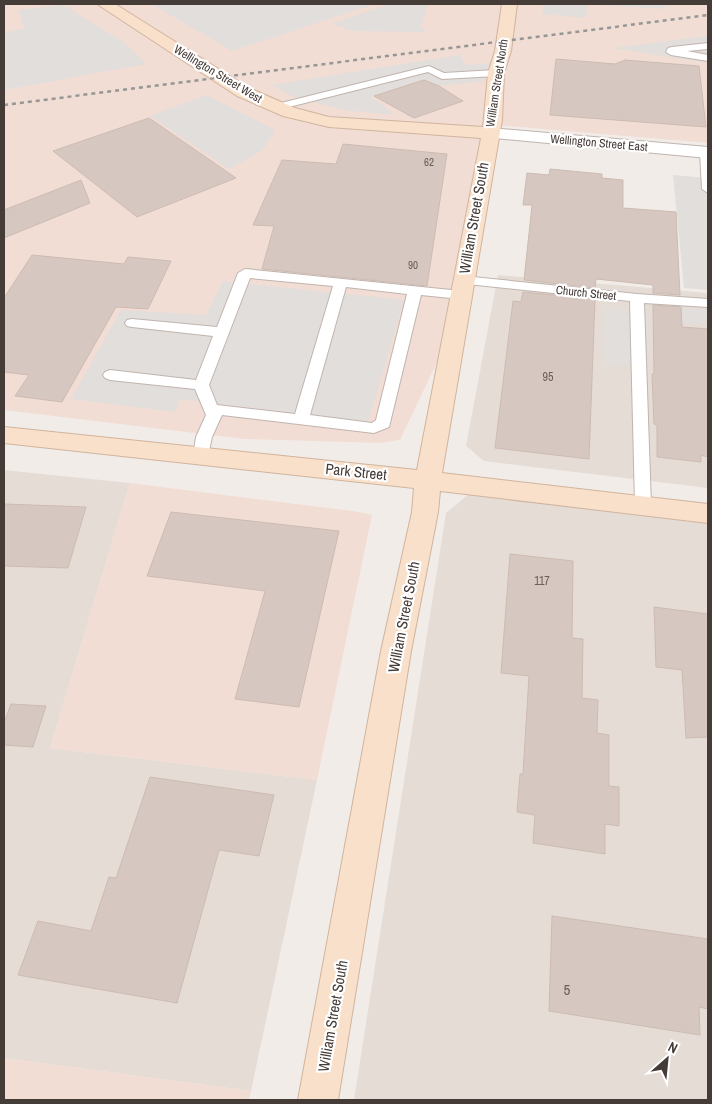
<svg xmlns="http://www.w3.org/2000/svg" width="712" height="1104" font-family="'Archivo Narrow',sans-serif">
<rect width="100%" height="100%" fill="#f2ece8"/>
<path fill="#e5dcd6" d="M 498,275 L 708,293 L 708,488 L 484,461 L 466,446 Z
M 4,470 L 130,483 L 50,748 L 317,780 L 251,1091 L 4,1058 Z
M 469,494 L 708,521 L 708,1100 L 354,1100 L 446,513 Z"/>
<path fill="#f2ddd5" d="M 4,4 L 708,4 L 708,143 L 483,124 L 437,362 L 400,440 L 380,443 L 244,439 L 4,410 Z
M 130,483 L 360,512 L 372,515 L 317,780 L 50,748 Z
M 4,1058 L 251,1091 L 249,1100 L 4,1100 Z"/>
<path fill="#e1dedc" d="M 152,4 L 374,4 L 232,51 Z
M 389,4 L 428,4 L 420,28 L 427,32 L 353,31 L 331,24 Z
M 544,4 L 665,4 L 666,9 L 588,4 L 586,18 L 542,14 Z
M 63,5 L 125,43 L 146,64 L 4,90 L 4,33 L 25,28 L 18,10 Z
M 708,36 L 708,63 L 613,48 Z
M 460,55 L 466,65 L 490,63 L 484,81 L 439,86 L 424,80 L 371,97 L 395,115 L 343,110 L 292,96 L 271,85 Z
M 206,95 L 275,130 L 263,150 L 229,169 L 150,116 Z
M 673,175 L 708,178 L 708,290 L 684,288 Z
M 223,281 L 404,300 L 368,422 L 180,399 L 175,412 L 71,399 L 121,310 L 206,315 Z
M 668,306 L 708,310 L 708,325 L 670,321 Z
M 603,308 L 647,314 L 648,367 L 603,364 Z"/>
<path fill="#d6c8c1" stroke="#cdbbb2" d="M 556,59 L 615,64 L 625,60 L 699,66 L 706,127 L 550,115 Z
M 424,80 L 439,86 L 463,101 L 414,118 L 374,96 Z
M 149,118 L 236,178 L 137,217 L 53,151 Z
M 343,144 L 447,154 L 427,286 L 262,269 L 274,226 L 253,225 L 282,160 L 336,164 Z
M 550,169 L 602,174 L 602,178 L 623,180 L 623,208 L 676,212 L 680,295 L 653,293 L 653,285 L 596,279 L 595,288 L 524,280 L 532,205 L 523,205 L 527,173 L 549,175 Z
M 81,180 L 90,203 L 4,238 L 4,210 Z
M 32,255 L 124,264 L 128,257 L 171,261 L 148,309 L 116,307 L 62,402 L 15,396 L 29,375 L 4,372 L 4,298 Z
M 523,292 L 595,299 L 589,459 L 495,448 L 513,301 L 521,302 Z
M 653,305 L 681,307 L 682,327 L 708,329 L 708,457 L 701,455 L 701,462 L 657,457 L 657,425 L 654,424 L 652,374 L 654,374 Z
M 4,504 L 86,507 L 68,568 L 4,566 Z
M 171,512 L 339,531 L 299,707 L 235,699 L 265,591 L 147,576 Z
M 510,554 L 573,561 L 572,638 L 583,639 L 582,698 L 598,700 L 597,733 L 609,735 L 609,786 L 619,787 L 619,826 L 605,824 L 605,854 L 533,843 L 535,815 L 517,812 L 520,774 L 523,774 L 529,676 L 501,673 Z
M 654,607 L 708,614 L 708,737 L 686,738 L 682,670 L 656,667 Z
M 11,704 L 46,706 L 33,747 L 4,745 L 4,723 Z
M 150,777 L 274,795 L 259,856 L 219,850 L 177,1003 L 18,975 L 38,921 L 91,931 L 109,877 L 116,878 Z
M 552,916 L 708,939 L 708,1009 L 699,1007 L 700,1035 L 549,1011 Z"/>
<g fill="none" stroke-linecap="round" stroke-linejoin="round">
<g stroke="#c0b4ae" stroke-width="2">
<path id="lane" d="M 708,43 L 708,49 L 687,51 L 708,55 L 708,61 L 671,55 L 666,52 L 668,48 L 672,47 Z
M 429,66 L 444,73 L 496,70 L 501,73 L 496,76 L 442,79 L 428,72 L 277,110 L 271,107 L 273,105 Z
M 706,149 L 708,150 L 708,193 L 702,189 L 700,153 Z
M 245,269 L 461,291 L 468,295 L 461,299 L 421,295 L 389,427 L 374,433 L 222,415 L 212,437 L 207,460 L 201,462 L 195,460 L 193,456 L 196,437 L 206,415 L 195,389 L 110,380 L 105,378 L 103,375 L 105,372 L 110,370 L 196,380 L 213,336 L 132,327 L 127,326 L 125,323 L 127,320 L 132,319 L 217,327 L 238,273 ZM 250,278 L 333,286 L 295,414 L 217,405 L 209,385 ZM 346,287 L 407,294 L 376,420 L 372,423 L 310,415 Z
M 463,276 L 637,294 L 708,299 L 708,307 L 644,303 L 651,505 L 649,509 L 643,511 L 637,509 L 635,505 L 630,301 L 458,283 L 456,280 L 458,277 Z"/>
</g>
<g stroke="#c0b4ae" stroke-width="2">
<path id="street" d="M 490,128 L 708,147 L 708,158 L 484,137 L 481,133 L 484,129 Z"/>
</g>
<g stroke="#d0b49e" stroke-width="2">
<path id="secondary" d="M 97,4 L 115,4 L 249,88 L 295,108 L 329,117 L 483,127 L 488,73 L 495,51 L 502,4 L 517,4 L 511,51 L 504,73 L 502,120 L 442,473 L 708,504 L 708,523 L 440,491 L 438,512 L 411,651 L 338,1100 L 298,1100 L 381,651 L 412,512 L 414,488 L 4,443 L 4,427 L 417,470 L 481,138 L 329,127 L 283,116 L 237,96 Z"/>
</g>
<use href="#lane" fill="#fff" fill-rule="evenodd"/>
<use href="#street" fill="#fff" fill-rule="evenodd"/>
<use href="#secondary" fill="#f9e0cb" fill-rule="evenodd"/>
<path stroke="#969696" stroke-width="2.5" stroke-dasharray="4 4" stroke-linecap="butt" d="M 4,105 L 708,15"/>
</g>
<g text-anchor="middle" stroke-width="4.5" stroke-linejoin="round" paint-order="stroke">
<g font-size="11" fill="#695e5a">
<text x="429" y="166">62</text>
<text x="413" y="269">90</text>
</g>
<g font-size="12" fill="#453b37" stroke="#fff">
<text transform="translate(218 74) rotate(31)" y="4">Wellington Street West</text>
<text transform="translate(497 83) rotate(-81)" y="4">William Street North</text>
<text transform="translate(599 143) rotate(5)" y="4">Wellington Street East</text>
<text transform="translate(586 293) rotate(6)" y="4">Church Street</text>
</g>
<g font-size="12" fill="#695e5a">
<text x="548" y="381">95</text>
<text x="542" y="585">117</text>
</g>
<g font-size="15" fill="#453b37" stroke="#fff">
<text transform="translate(474 218) rotate(-80)" y="5">William Street South</text>
<text transform="translate(356 472) rotate(6)" y="5">Park Street</text>
<text transform="translate(404 617) rotate(-79)" y="5">William Street South</text>
<text transform="translate(333 1016) rotate(-80)" y="5">William Street South</text>
</g>
<g font-size="15" fill="#695e5a">
<text x="567" y="995">5</text>
</g>
</g>
<rect width="712" height="1104" fill="none" stroke="#453b37" stroke-width="10"/>
<g transform="translate(667 1059) rotate(27)" stroke="#ffffff" stroke-width="4" paint-order="stroke">
<path d="M0-4L9 19L0 12L-9 19Z" fill="#453b37"/>
<text y="-8" font-size="14" font-weight="bold" text-anchor="middle" fill="#453b37">N</text>
</g>
</svg>
